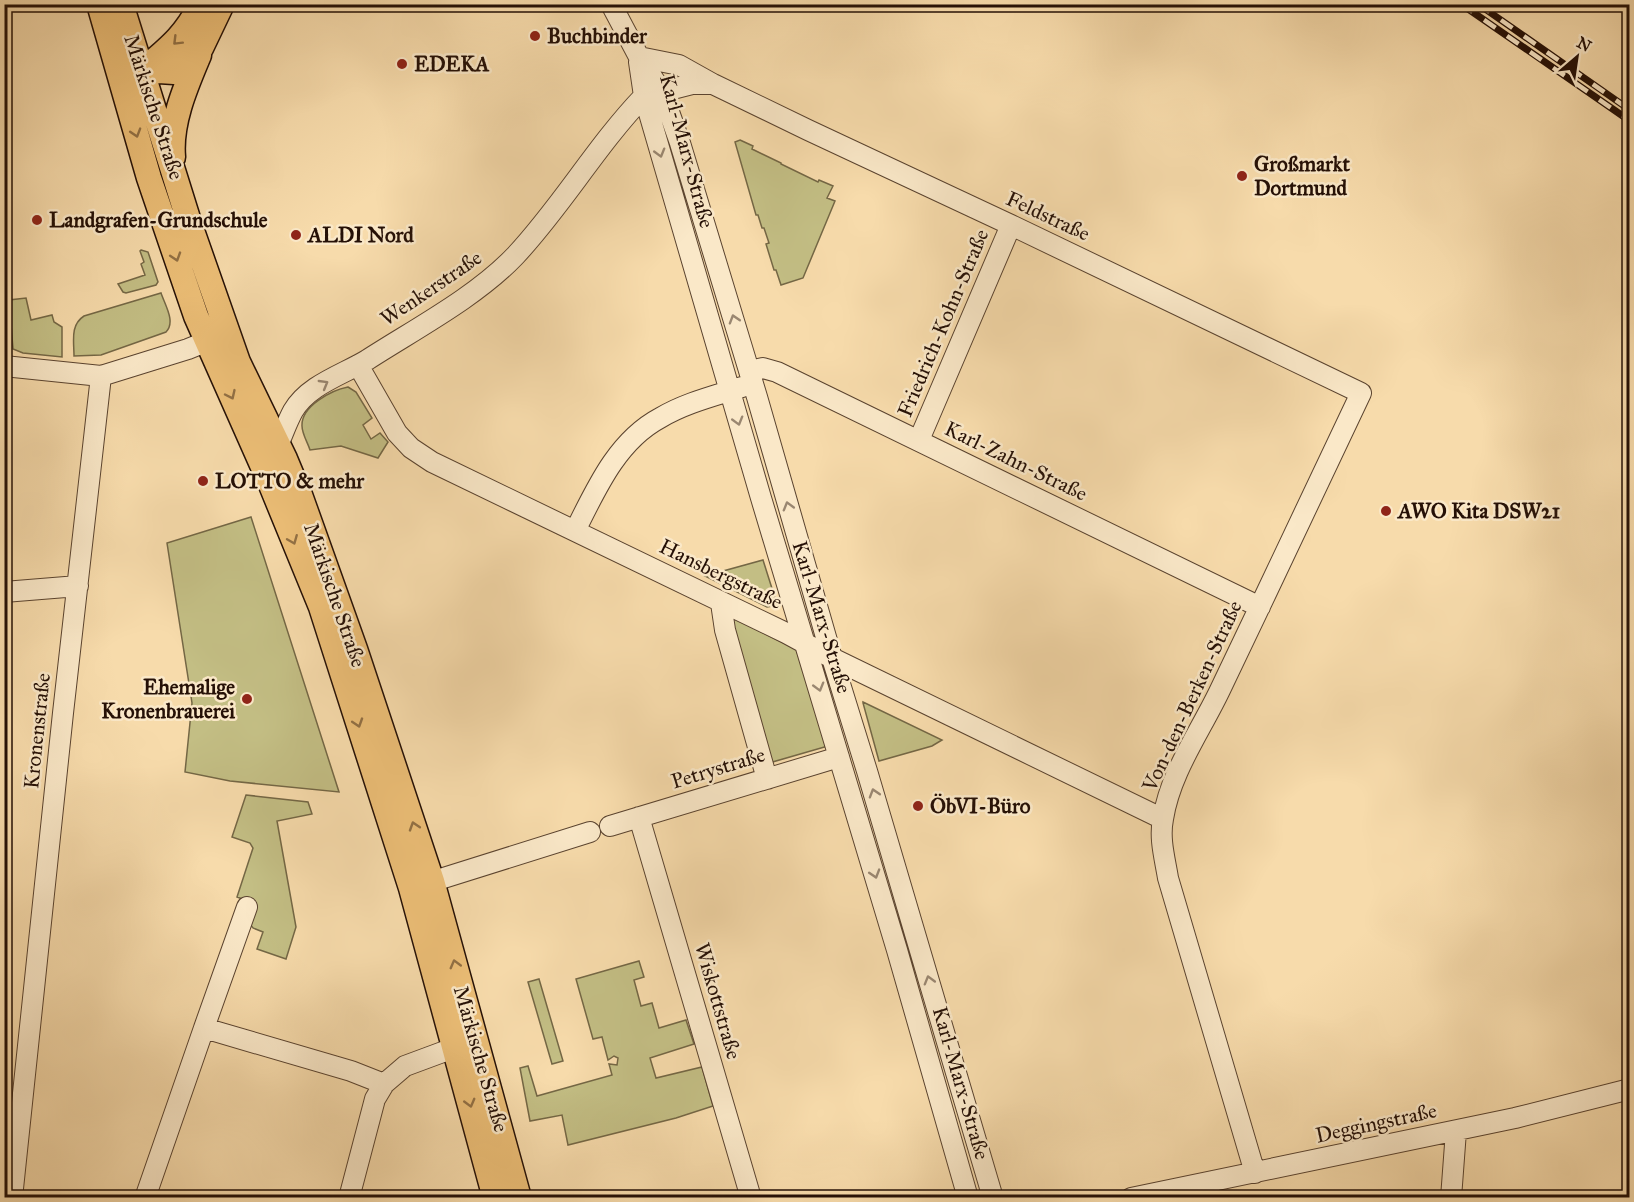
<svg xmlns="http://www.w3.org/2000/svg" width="1634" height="1202" font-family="'IM FELL Great Primer',serif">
<rect width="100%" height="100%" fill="#f7dbab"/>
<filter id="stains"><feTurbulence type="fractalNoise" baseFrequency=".00333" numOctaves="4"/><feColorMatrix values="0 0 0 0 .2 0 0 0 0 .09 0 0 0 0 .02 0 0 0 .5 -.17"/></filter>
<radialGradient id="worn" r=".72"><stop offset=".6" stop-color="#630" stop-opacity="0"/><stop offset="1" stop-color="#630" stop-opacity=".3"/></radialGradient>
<path fill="#c3be84" stroke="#746745" stroke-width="1.5" d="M 740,140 L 753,146 L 752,149 L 781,163 L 781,164 L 818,182 L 819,180 L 833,186 L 827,198 L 835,201 L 803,278 L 781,285 L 776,270 L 774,270 L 766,244 L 769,243 L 764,228 L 762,228 L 758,215 L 756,215 L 735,142 Z
M 141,250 L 148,252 L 158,282 L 156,285 L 126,293 L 123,292 L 118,284 L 145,275 L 141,264 L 144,262 L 140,251 Z
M 161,293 C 165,305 176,322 166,332 L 101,355 L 74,356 C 74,341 70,325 84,316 Z
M 26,298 L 31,320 L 52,315 L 54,322 L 62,327 L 62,357 L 23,353 L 13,349 L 9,300 Z
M 348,387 L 356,392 L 372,418 L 363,425 L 371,439 L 380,433 L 388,442 L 378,458 L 341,446 L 310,450 C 308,443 302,434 302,426 C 301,406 332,390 348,387 Z
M 251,517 L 339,792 L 230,781 L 185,772 L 192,703 L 167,543 Z
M 763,560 L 775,598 L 772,606 L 767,607 L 705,576 Z
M 733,618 L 796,649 L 828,746 L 769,763 L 729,620 Z
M 863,703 L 863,702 L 942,740 L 932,746 L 879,761 Z
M 246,795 L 308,802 L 312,814 L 277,821 L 296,927 L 286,959 L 257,949 L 263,932 L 253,928 L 249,923 L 256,904 L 237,897 L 253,848 L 250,843 L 232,837 Z
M 639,961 L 644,977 L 634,980 L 641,1006 L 652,1003 L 659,1028 L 686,1020 L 694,1044 L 650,1058 L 656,1078 L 702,1067 L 713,1106 L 676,1118 L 568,1145 L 562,1115 L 530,1121 L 520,1068 L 528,1066 L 537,1096 L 612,1075 L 609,1064 L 617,1065 L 618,1058 L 614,1056 L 608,1060 L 602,1037 L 593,1039 L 576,979 Z
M 539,979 L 563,1061 L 552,1064 L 528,982 Z"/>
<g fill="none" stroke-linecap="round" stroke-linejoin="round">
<g stroke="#5a432f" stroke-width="22">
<path id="minor" d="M 611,4 L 639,57 L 662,92 L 680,143 L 757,397 L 832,658 L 867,771 L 993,1198
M 639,57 L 679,65 L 713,84 L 808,130 L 1011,225 L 1361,393 C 1315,492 1267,591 1220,690 C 1200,732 1170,773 1163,819 C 1159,839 1165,859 1168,878 L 1255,1173
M 639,62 L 644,96 L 761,498 L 897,950 L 968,1198
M 649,95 L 692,84 L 711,84
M 358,365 L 397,433 L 411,448 L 432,462 L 786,633 L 832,658 L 1163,819
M 4,366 L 101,376 L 188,349 L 220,336
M 749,371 L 763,368 L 777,372 L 1260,607
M 919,440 L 1011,225
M 278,445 C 283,434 287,422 293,411 C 308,385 342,375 367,360 C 415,329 476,297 515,256 C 562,206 596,146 644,96
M 575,531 C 596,489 617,441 660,418 C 685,403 714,396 742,387
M 4,592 L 78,586
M 721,603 L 725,630 L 767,779
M 639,817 L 751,1198
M 610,826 L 839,757
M 418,886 L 590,832
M 247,907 L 204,1028 L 351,1071 L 384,1084
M 12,1198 L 63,713 L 101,376
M 145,1198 L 204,1028
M 349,1198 L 375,1099 L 384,1084 L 405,1066 L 467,1043
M 1131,1198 L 1515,1118 L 1630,1089
M 1451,1198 L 1456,1131"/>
</g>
<g stroke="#251006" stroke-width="27">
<path id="major" d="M 99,4 L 149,178 L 196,316 L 271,485 L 321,607 L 411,888 L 495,1198
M 121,4 L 190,225 L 238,362 L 285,459 L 300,495 L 355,649 L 432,881 L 519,1198
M 143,70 C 169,48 185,36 201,4
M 128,74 L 143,70 L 174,72 L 184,66 L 201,48 L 222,4
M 173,157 C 170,122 186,86 199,55"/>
</g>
<use href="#minor" stroke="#fae8c8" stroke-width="20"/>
<use href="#major" stroke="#ecbe76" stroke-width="24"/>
<g stroke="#251006" stroke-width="7">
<path id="rail" d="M 1461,4 L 1630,121
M 1478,4 L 1630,110"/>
</g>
<use href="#rail" stroke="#fae8c8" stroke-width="4.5" stroke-dasharray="14" stroke-linecap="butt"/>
</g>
<defs><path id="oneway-chevron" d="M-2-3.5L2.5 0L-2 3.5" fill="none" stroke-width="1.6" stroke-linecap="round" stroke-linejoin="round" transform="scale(1.5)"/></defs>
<g stroke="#927044">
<use href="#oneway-chevron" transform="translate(177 41) rotate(135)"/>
<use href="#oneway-chevron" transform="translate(136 133) rotate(73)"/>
<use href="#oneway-chevron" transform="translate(176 257) rotate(72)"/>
<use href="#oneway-chevron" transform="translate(231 395) rotate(65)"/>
<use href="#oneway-chevron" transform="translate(293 540) rotate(68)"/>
<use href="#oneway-chevron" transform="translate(358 723) rotate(72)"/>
<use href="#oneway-chevron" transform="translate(414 826) rotate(-108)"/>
<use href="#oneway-chevron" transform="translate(455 964) rotate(-105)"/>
<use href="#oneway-chevron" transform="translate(470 1103) rotate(75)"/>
</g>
<g stroke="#9a8771">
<use href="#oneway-chevron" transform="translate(660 153) rotate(74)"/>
<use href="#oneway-chevron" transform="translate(734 319) rotate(-107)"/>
<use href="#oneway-chevron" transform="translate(324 384) rotate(-30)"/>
<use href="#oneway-chevron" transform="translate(738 421) rotate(74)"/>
<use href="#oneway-chevron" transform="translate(788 506) rotate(-106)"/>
<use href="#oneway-chevron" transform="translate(819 687) rotate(74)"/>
<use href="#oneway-chevron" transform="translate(874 793) rotate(-107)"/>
<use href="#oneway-chevron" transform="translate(875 874) rotate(73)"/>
<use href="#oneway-chevron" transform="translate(929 980) rotate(-106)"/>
</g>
<g fill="#8f2418" stroke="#fae8c8" stroke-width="2">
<circle cx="535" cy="36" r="6"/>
<circle cx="402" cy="64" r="6"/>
<circle cx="1242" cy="176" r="6"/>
<circle cx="37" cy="220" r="6"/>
<circle cx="296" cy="235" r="6"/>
<circle cx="203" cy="481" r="6"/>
<circle cx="1386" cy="511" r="6"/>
<circle cx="247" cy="699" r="6"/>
<circle cx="918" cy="806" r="6"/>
</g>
<g text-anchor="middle" stroke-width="5" stroke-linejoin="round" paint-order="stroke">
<g font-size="21" font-weight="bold" fill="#251006" stroke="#fae8c8" text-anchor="start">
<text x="547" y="43">Buchbinder</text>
<text x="414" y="71">EDEKA</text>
<text x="1254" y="171">Großmarkt<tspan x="1254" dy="24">Dortmund</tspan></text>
<text x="49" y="227">Landgrafen-Grundschule</text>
<text x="308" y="242">ALDI Nord</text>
<text x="215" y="488">LOTTO &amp; mehr</text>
<text x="1398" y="518">AWO Kita DSW21</text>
<text x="235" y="694" text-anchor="end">Ehemalige<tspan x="235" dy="24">Kronenbrauerei</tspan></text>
<text x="930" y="813">ÖbVI-Büro</text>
</g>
<g font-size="21" fill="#251006" stroke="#fae8c8">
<text transform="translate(154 107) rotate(72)" y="7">Märkische Straße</text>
<text transform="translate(687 151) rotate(75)" y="7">Karl-Marx-Straße</text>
<text transform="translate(1048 216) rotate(25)" y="7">Feldstraße</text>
<text transform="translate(431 288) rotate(-34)" y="7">Wenkerstraße</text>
<text transform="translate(943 323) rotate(-67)" y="7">Friedrich-Kohn-Straße</text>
<text transform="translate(1016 461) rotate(26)" y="7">Karl-Zahn-Straße</text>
<text transform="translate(721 574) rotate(26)" y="7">Hansbergstraße</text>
<text transform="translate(335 595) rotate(71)" y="7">Märkische Straße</text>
<text transform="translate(822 617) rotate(73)" y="7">Karl-Marx-Straße</text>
<text transform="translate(1192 696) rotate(-65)" y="7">Von-den-Berken-Straße</text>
<text transform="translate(37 731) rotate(-84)" y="7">Kronenstraße</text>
<text transform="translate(718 768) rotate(-17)" y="7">Petrystraße</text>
<text transform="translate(718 1001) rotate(74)" y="7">Wiskottstraße</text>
<text transform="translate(481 1059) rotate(74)" y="7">Märkische Straße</text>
<text transform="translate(961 1083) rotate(74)" y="7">Karl-Marx-Straße</text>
<text transform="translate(1376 1123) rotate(-12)" y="7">Deggingstraße</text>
</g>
</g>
<rect width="1634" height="1202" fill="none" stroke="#f7dbab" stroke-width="24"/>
<rect x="6" y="6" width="1622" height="1190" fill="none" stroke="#251006" stroke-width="3"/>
<rect x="12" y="12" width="1610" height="1178" fill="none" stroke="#251006" stroke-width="1.5"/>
<g transform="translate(1577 57) rotate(29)" stroke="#fae8c8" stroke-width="4.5" paint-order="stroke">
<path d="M0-4.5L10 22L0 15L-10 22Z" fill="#251006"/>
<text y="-9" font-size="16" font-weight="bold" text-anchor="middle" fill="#251006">N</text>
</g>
<rect width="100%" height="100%" filter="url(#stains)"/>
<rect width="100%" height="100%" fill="url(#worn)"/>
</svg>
